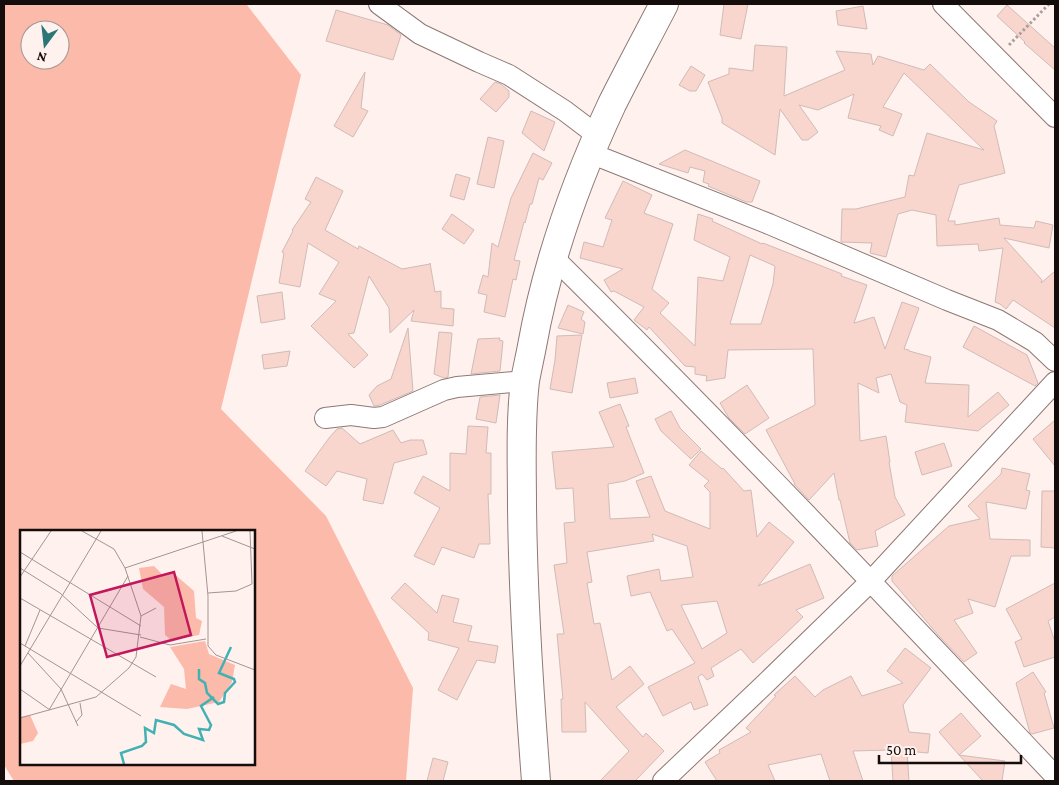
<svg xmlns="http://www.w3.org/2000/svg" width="1059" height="785" font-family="'Crimson Pro',serif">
<rect width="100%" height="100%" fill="#fff1ee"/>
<path fill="#fbbaaa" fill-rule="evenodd" d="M 4,4 L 234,4 L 247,5 L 301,75 L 221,409 L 326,516 L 413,688 L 406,781 L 14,781 L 4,765 ZM 30,30 L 60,30 L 60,60 L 30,60 ZM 21,531 L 254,531 L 254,764 L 21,764 Z"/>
<path fill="#f8d6ce" stroke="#d0bbb6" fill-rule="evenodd" d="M 724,4 L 748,4 L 741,39 L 720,35 Z
M 1007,5 L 1055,48 L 1055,70 L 1024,43 L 1025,42 L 997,16 Z
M 863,6 L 867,29 L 838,25 L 836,11 Z
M 336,10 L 388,25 L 401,35 L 393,60 L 326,41 Z
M 755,45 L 787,47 L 784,96 L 845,70 L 836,51 L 871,54 L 873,65 L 878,56 L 924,70 L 930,64 L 969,102 L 997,121 L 994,126 L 1005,173 L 959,185 L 948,221 L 955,221 L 955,225 L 999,218 L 1000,225 L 1034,228 L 1036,221 L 1053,225 L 1049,248 L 1004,238 L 1042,280 L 1041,283 L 1055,271 L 1055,328 L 1013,300 L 1006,309 L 1000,304 L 995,302 L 1003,248 L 979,251 L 978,244 L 937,246 L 936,215 L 912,210 L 898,214 L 886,257 L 870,253 L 872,243 L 841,242 L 842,209 L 856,209 L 905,197 L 909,175 L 914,176 L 927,133 L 984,150 L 904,73 L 883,107 L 902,114 L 893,136 L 879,130 L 881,126 L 848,118 L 854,94 L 818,110 L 799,105 L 818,132 L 808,140 L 802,140 L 780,109 L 775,155 L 722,123 L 722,118 L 708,82 L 729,74 L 729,68 L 753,71 Z
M 691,66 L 705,75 L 696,91 L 690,91 L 679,85 Z
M 365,72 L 361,108 L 368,111 L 353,137 L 334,126 Z
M 495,82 L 501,84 L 509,91 L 509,97 L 496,112 L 480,99 Z
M 531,111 L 555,122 L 544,151 L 522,133 Z
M 488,137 L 504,141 L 494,188 L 477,184 Z
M 685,150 L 760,181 L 752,202 L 746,202 L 708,186 L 709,184 L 703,182 L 705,171 L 690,167 L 688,173 L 659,164 Z
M 533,153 L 552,163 L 543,180 L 539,178 L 532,204 L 530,204 L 525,223 L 524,222 L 514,260 L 520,261 L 516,280 L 513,279 L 505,317 L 484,312 L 487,295 L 478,293 L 483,275 L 488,277 L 492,243 L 498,247 L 511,198 Z
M 456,174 L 470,178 L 464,200 L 450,196 Z
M 316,177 L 343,191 L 325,230 L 358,249 L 359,246 L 402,269 L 430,264 L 430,263 L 435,292 L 441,291 L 441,308 L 454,309 L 453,326 L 411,321 L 414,310 L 390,333 L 389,308 L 369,276 L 354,333 L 348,334 L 368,355 L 354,368 L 311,326 L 336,301 L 319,294 L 339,262 L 308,243 L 300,287 L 279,283 L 284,253 L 282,252 L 293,231 L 292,230 L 311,202 L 305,199 Z
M 623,181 L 652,195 L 644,213 L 673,224 L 652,289 L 669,303 L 660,313 L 695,346 L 698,277 L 723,281 L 730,257 L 694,240 L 698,214 L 713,219 L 712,221 L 762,244 L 763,243 L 842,274 L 841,276 L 867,285 L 854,323 L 874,317 L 885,349 L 902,302 L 919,308 L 904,349 L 909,350 L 909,351 L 931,357 L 925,383 L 969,385 L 968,417 L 998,392 L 1009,405 L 978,431 L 905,422 L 907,405 L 900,402 L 891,374 L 876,378 L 879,393 L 858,383 L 860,441 L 886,436 L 890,462 L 889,462 L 895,497 L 905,515 L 875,531 L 878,546 L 857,550 L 850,543 L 840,500 L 839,500 L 834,473 L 809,500 L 794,484 L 795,484 L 766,430 L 815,405 L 813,349 L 728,350 L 725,378 L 706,381 L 707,376 L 695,374 L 695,367 L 685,366 L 649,327 L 647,330 L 634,320 L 644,307 L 614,291 L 611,292 L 604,280 L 623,269 L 580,258 L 584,242 L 603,247 L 612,220 L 605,218 ZM 750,255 L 775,266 L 773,284 L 761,324 L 730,324 Z
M 452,214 L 474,230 L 464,244 L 442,229 Z
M 282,292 L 285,319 L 261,323 L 257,296 Z
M 568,305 L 584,312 L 581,319 L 585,322 L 583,334 L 558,328 Z
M 974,326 L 1027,355 L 1038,383 L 1035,386 L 963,347 Z
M 408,328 L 413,391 L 380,405 L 374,406 L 369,395 L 377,386 L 391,379 Z
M 439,332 L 452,333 L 448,377 L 444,378 L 434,374 Z
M 582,335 L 572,393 L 550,389 L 555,360 L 557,336 Z
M 500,338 L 499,340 L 503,341 L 500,371 L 471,374 L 478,339 Z
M 290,351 L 287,366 L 264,369 L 262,355 Z
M 635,378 L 638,393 L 610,398 L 607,383 Z
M 747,385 L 769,418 L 745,434 L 729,418 L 720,403 Z
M 500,395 L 496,423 L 476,419 L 480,397 Z
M 620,404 L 629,426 L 626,427 L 644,473 L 625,481 L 608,484 L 610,519 L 650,517 L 636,481 L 651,476 L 665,511 L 710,529 L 710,492 L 704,486 L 709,481 L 689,465 L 701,451 L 722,469 L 723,468 L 744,491 L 751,490 L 757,537 L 769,522 L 794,542 L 758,586 L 810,564 L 824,598 L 796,610 L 803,617 L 780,639 L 753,663 L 741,649 L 711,668 L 714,676 L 707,680 L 702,674 L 698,677 L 708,705 L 694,710 L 691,702 L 663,716 L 648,687 L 695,663 L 672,629 L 667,631 L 650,592 L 631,596 L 627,576 L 659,569 L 661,581 L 693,577 L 687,546 L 652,534 L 654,541 L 587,552 L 592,582 L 587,583 L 594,624 L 600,623 L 612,680 L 630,666 L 644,684 L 616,707 L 643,737 L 646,733 L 664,751 L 635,781 L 600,781 L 629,751 L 585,702 L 586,732 L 562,732 L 561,699 L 563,699 L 557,634 L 564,634 L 554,565 L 567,563 L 564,523 L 575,522 L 573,488 L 556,489 L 552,452 L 614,447 L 599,412 ZM 717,601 L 727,633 L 702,649 L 681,605 Z
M 671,411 L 680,428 L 701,449 L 691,459 L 661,431 L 655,419 Z
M 1055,420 L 1055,466 L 1033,439 Z
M 468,426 L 488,427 L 486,453 L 491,453 L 491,494 L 488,494 L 490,544 L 479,544 L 474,558 L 442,547 L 434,565 L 414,556 L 440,508 L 414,493 L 423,476 L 450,491 L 450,453 L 466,454 Z
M 342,428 L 360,444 L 393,430 L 401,443 L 410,440 L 423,440 L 427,454 L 394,463 L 383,504 L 363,500 L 367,479 L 337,471 L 326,486 L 305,471 L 329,438 L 337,429 Z
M 944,443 L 952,466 L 922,475 L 915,452 Z
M 1002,468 L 1030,474 L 1026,490 L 1030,491 L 1026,509 L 986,502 L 990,539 L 1030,540 L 1030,556 L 1011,556 L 995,607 L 968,599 L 973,613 L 954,620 L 977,653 L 964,662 L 939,636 L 892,581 L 892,576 L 949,526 L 980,519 L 968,506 L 1001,474 Z
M 1042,491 L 1055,491 L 1055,548 L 1041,547 Z
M 405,583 L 437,613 L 442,595 L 459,599 L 453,622 L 472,626 L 468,641 L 498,646 L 495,663 L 477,660 L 457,700 L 438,690 L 459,648 L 428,640 L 429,633 L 391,598 Z
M 1055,583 L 1055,617 L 1048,621 L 1055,642 L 1055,657 L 1024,667 L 1015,642 L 1022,639 L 1006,609 Z
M 905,648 L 931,668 L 903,705 L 909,732 L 930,734 L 928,753 L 907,751 L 909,781 L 893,781 L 891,750 L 853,751 L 863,781 L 830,781 L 821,754 L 768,765 L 775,781 L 717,781 L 705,762 L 720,753 L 719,750 L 751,732 L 746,728 L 776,696 L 774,695 L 795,676 L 815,697 L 823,690 L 851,676 L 862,696 L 903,683 L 887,671 Z
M 1033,672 L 1046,692 L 1044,693 L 1054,728 L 1032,734 L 1030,733 L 1016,683 Z
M 961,713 L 981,736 L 959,755 L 939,732 Z
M 959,755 L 1005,761 L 1002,781 L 983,781 Z
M 433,758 L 448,762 L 443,781 L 427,781 Z"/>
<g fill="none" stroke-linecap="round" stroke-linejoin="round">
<g stroke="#8d7975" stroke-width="22">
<path id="street" d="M 379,4 L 420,34 L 479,62 L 509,75 L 565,111 L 598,136
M 943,4 L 1055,117
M 590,153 L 769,224 L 947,300 L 998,320 L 1035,342 L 1055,361
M 553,257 C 724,426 890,601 1055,776
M 325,418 L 351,415 L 374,418 L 383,417 L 444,390 L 457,387 L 525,381
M 663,781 L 765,684 L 871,581 L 1055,382"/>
</g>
<g stroke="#8d7975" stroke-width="30">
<path id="secondary" d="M 536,781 C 529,690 523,598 522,507 C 522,465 520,422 525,381 C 527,369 530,357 532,346 C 547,262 576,181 612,104 C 629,70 647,37 664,4"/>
</g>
<path stroke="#ab9f9c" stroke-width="3" stroke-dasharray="2.5 2.5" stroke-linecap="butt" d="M 1009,45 L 1049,4"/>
<use href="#street" stroke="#fff" stroke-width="20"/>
<use href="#secondary" stroke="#fff" stroke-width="28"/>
</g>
<g transform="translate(20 530)">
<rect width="235" height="235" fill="#fff1ee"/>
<path d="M 134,36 L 143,45 L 152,42 L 174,61 L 176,88 L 182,91 L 179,105 L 151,110 L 145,105 L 144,77 L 123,59 L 119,38 ZM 185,111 L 189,124 L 215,135 L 212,152 L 199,172 L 167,179 L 140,177 L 151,154 L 166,159 L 164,139 L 150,117 ZM 10,185 L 18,203 L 13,211 L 0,214 L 0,187 Z" fill="#fbbaaa"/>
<path fill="none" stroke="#41b1b3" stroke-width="2.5" d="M 179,139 L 179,149 L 185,153 L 187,163 L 198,174 L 204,172 L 205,163 L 215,152 L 214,149 L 199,143 L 211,117M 104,234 L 101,223 L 122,216 L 126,212 L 125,198 L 134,203 L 136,190 L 154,195 L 164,204 L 183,210 L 179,199 L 189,200 L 191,195 L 181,176 L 194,167"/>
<path fill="none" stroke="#a19693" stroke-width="1" d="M 182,1 L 188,66 L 188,116 L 196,125 L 235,140M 202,6 L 235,19M 0,22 L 121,96M 0,38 L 40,63 L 78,98 L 121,105M 105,38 L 216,1M 0,47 L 31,1M 188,63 L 216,61 L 232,54 L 230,1M 0,68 L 136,147M 121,86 L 136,78M 120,107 L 150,115 L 186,109M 0,113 L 121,186M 5,116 L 20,80M 8,123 L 41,159 L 58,196M 0,136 L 81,1M 0,159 L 30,180M 29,180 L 108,46M 0,188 L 76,167 L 109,138 L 116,127 L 121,86 L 105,38 L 94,19 L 62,1M 56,192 L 62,185 L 60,173"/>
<path fill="#c2185b" fill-opacity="0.15" stroke="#c2185b" stroke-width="2.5" d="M 154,42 L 171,105 L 87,127 L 70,65 Z"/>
<rect width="235" height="235" fill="none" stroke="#140d0b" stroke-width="2.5"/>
</g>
<rect width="1059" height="785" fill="none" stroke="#140d0b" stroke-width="10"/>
<g transform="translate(45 45) rotate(195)"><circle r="24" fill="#fff1ee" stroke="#a19693"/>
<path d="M0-4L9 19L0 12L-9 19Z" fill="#2c7677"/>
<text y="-8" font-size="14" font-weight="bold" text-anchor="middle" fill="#140d0b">N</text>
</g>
<path d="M879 755v8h142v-8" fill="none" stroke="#140d0b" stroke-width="2.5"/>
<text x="886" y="755" font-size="15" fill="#140d0b" stroke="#fff1ee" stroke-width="4" paint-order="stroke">50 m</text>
</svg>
